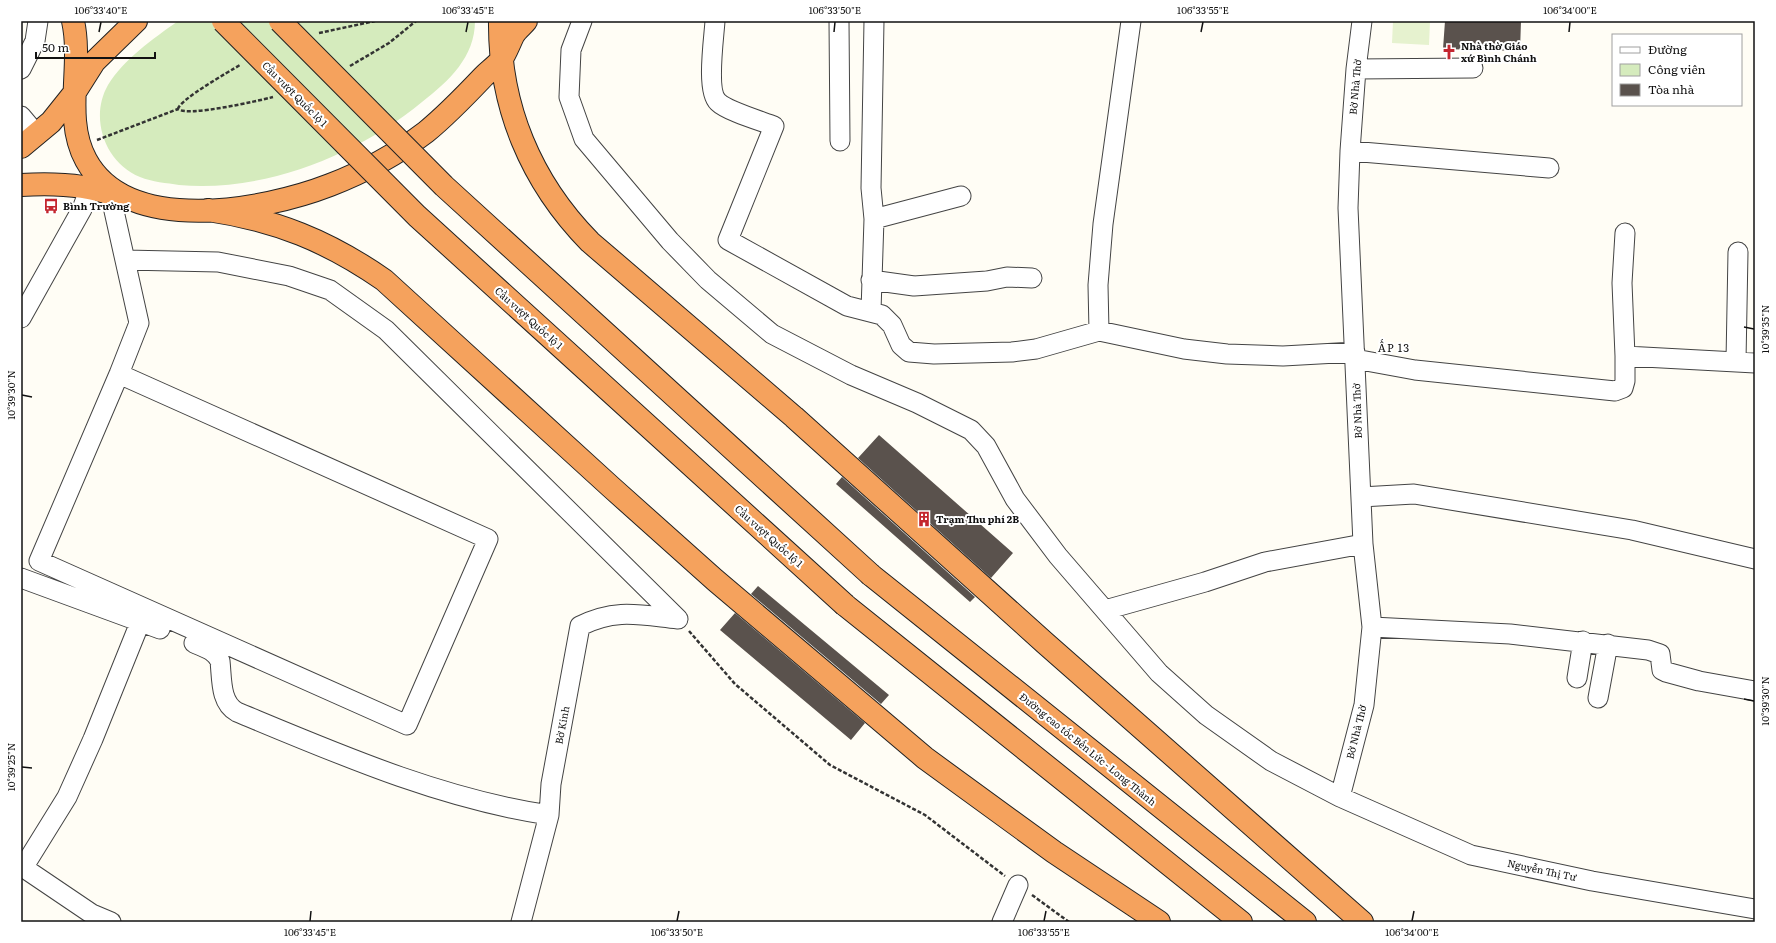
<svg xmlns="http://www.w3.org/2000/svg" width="1776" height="943" font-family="Literata,serif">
<rect width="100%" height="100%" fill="#fffdf5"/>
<path fill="#d5ebbd" d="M 178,21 L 475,21 C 475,57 449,81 422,102 C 358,155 263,193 179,185 C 167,183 152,182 140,177 C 105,163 89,118 108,85 C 124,59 153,39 178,21 Z"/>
<path fill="#e6f2cf" d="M 1393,21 L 1430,21 L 1429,45 L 1392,43 Z"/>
<path fill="#5a524d" d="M 1445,21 L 1521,21 L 1520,51 L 1443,49 Z
M 879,435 L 1013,553 L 991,578 L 858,458 Z
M 842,477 L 975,597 L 970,602 L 836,484 Z
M 758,586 L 889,695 L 881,704 L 751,594 Z
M 735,613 L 865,723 L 851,740 L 720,630 Z"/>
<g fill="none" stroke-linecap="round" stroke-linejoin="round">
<g stroke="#444" stroke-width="21">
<path id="minor" d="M 582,21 L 571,50 L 569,97 L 584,139 L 670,241 L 708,280 L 772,334 L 851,375 L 917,403 L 971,430 L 986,446 L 1015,499 L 1058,556 L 1159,673 L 1206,715 L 1271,761 L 1340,797 L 1471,855 L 1592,881 L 1755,909
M 715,21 C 714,38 706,91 718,102 C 727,111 761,121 774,126 L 728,240 L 847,306 L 882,315 L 892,325 L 901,345 L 909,352 L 934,354 L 1012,352 L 1036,349 L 1099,331 L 1184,349 L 1227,354 L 1283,356 L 1355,352
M 839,21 L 840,141
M 874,21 L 871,188 L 874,219 L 961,196
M 21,69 L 35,41 L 38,21
M 1356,69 L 1473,68
M 21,116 L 37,135
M 1350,151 L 1549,168
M 110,193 L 139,323 L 119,374 L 39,561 L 407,725 L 488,539 L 119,374
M 1625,233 L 1622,283 L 1625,356
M 125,260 L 218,262 L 289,276 L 330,290 L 386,330 L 678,619
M 871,280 L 914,286 L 987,281 L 1007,277 L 1032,278
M 871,311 L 874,219
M 21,318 L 82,209 L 90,188
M 1099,331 L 1098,285 L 1103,224 L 1131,21
M 1355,359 L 1415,370 L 1615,391 L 1623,388 L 1625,381 L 1625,356 L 1755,363
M 1736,361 L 1738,252
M 1361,497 L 1414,494 L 1632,530 L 1755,559
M 21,578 L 160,629
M 1105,610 L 1205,582 L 1265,562 L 1363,544
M 1372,627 L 1510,634 L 1648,650 L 1660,654 L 1662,670 L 1666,672 L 1699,681 L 1755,691
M 194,643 C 205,648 215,650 220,661 C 222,679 220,703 237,712 C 338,754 441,799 549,815
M 1577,678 L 1583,641
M 1598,698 L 1608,644
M 1340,797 L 1364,705 L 1372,627 L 1363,544 L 1348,208 L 1350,151 L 1356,69 L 1362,21
M 21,866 L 92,914 L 111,922
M 23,868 L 67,797 L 93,739 L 141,620
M 521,922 L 549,815 L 551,784 L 580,626 C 616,608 640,615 678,619
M 1002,922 L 1018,885"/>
</g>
<g stroke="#222" stroke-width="24">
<path id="highway" d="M 73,21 C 83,66 63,118 86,160 C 127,236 263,211 330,185 C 364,172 397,154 426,132 C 447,115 465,96 484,76 C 489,71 496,66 501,60 C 506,53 509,44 513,36 C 516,30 522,26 526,21
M 500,21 C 499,106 531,182 590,242 L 794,417 L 1045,643 L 1362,922
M 21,147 L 51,122 L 75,92 L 94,62 L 136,21
M 21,185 C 52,183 85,184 115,195
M 208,210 C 276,220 328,241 384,280 L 611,487 L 715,580 L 925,758 L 1054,852 L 1159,922
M 871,575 L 1305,922
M 845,605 L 1241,922"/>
</g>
<path stroke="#333" stroke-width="2.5" stroke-dasharray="4 2" stroke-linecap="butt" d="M 319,33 L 375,21
M 350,66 L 389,43 L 416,21
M 178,109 C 179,100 230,71 240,65
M 97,140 L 178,109 C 187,117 258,101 273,97
M 689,631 L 735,684 L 830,765 L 925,815 L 1005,876
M 1032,895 L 1069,922"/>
<use href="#minor" stroke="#fff" stroke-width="19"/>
<use href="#highway" stroke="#f5a25d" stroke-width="22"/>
<g stroke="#222" stroke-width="24" stroke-linecap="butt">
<path id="highway-bridge" d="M 223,21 L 417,216 L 845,605
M 280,21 L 444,186 L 871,575"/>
</g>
<use href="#highway-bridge" stroke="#f5a25d" stroke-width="22"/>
</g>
<path fill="none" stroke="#111" stroke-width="1.5" d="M 99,32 L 101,22M 466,32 L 468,22M 834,32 L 835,22M 1201,32 L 1203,22M 1569,32 L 1570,22M 1744,327 L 1754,329M 22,395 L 32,397M 1744,699 L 1754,701M 22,767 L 32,768M 310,921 L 311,911M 677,921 L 679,911M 1044,921 L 1046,911M 1412,921 L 1414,911"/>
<defs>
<g id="church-bare" transform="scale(1.2)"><path d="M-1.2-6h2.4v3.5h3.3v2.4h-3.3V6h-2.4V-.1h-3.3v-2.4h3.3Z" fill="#c4262e" stroke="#fff" stroke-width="2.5" paint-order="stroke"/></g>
<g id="bus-bare" transform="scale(1.2)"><path d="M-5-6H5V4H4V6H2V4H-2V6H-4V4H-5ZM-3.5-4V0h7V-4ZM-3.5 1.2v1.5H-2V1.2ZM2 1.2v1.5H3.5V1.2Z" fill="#c4262e" stroke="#fff" stroke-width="2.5" paint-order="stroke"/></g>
<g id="building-bare" transform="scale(1.2)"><path d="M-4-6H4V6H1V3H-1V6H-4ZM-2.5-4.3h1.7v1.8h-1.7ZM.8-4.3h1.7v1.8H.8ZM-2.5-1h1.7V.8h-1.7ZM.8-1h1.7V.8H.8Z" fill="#c4262e" stroke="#fff" stroke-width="2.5" paint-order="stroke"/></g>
</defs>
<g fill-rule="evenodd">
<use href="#church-bare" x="1449" y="52"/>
<use href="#bus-bare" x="51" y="206"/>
<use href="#building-bare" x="924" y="519"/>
</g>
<g text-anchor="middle" stroke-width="4" stroke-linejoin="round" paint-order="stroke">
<g font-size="10" font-weight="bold" fill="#111" stroke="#fff" text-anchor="start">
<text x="1461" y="50">Nhà thờ Giáo<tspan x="1461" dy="12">xứ Bình Chánh</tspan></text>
<text x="63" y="210">Bình Trường</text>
<text x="936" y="523">Trạm Thu phí 2B</text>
</g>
<g font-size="10" fill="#111" stroke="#fff">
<text transform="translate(1355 87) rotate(-85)" y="4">Bờ Nhà Thờ</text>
<text transform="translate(295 94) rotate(45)" y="4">Cầu vượt Quốc lộ 1</text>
<text transform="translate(529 318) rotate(42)" y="4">Cầu vượt Quốc lộ 1</text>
<text transform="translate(1357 411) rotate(-92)" y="4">Bờ Nhà Thờ</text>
<text transform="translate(769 536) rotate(42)" y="4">Cầu vượt Quốc lộ 1</text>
<text transform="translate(562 725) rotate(-79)" y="4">Bờ Kinh</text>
<text transform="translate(1356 732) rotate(-76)" y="4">Bờ Nhà Thờ</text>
<text transform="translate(1088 749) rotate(39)" y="4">Đường cao tốc Bến Lức - Long Thành</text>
<text transform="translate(1542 870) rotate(12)" y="4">Nguyễn Thị Tư</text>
</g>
<g font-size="11" letter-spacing="1" fill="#111" stroke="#fff">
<text x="1394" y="352">ẤP 13</text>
</g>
</g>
<rect width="1776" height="943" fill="none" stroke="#ffffff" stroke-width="44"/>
<rect x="1612" y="34" width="130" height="72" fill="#ffffff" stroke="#a0a0a0"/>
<rect x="1620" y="47" width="20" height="6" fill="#ffffff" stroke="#a0a0a0"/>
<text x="1648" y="54" font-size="12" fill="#111111">Đường</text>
<rect x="1620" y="64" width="20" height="12" fill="#d5ebbd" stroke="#a0a0a0"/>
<text x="1648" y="74" font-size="12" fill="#111111">Công viên</text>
<rect x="1620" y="84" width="20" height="12" fill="#5a524d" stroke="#a0a0a0"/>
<text x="1648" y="94" font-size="12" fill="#111111">Tòa nhà</text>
<path d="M36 52v6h119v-6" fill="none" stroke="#111111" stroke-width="2"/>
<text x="42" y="52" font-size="12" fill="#111111" stroke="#ffffff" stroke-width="3" paint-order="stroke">50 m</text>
<rect x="22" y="22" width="1732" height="899" fill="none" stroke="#111" stroke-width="1.5"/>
<g font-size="10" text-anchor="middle" fill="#111">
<text x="101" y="14">106°33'40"E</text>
<text x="468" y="14">106°33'45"E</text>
<text x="835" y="14">106°33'50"E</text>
<text x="1203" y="14">106°33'55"E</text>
<text x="1570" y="14">106°34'00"E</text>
<text transform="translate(1765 329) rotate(-90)" y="4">10°39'35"N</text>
<text transform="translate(11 395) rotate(-90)" y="4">10°39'30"N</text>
<text transform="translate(1765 701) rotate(-90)" y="4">10°39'30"N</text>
<text transform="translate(11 767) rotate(-90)" y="4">10°39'25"N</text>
<text x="310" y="936">106°33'45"E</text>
<text x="677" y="936">106°33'50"E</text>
<text x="1044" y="936">106°33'55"E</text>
<text x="1412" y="936">106°34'00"E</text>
</g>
</svg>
